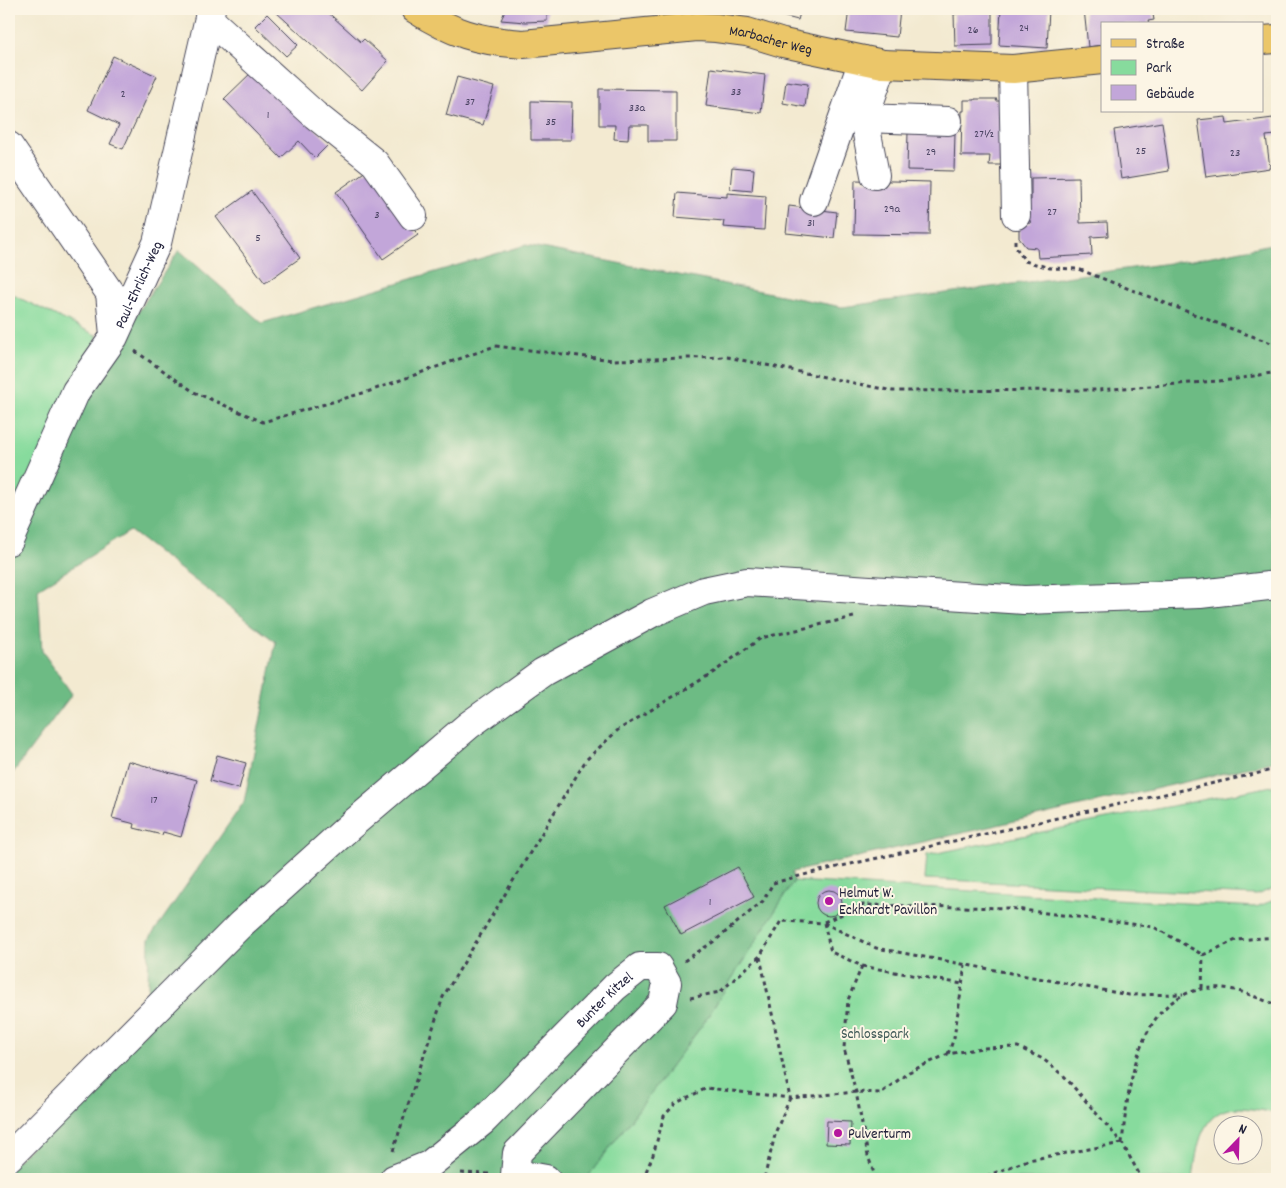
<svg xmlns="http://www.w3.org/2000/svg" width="1286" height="1188" font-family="Dekko,sans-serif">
<rect width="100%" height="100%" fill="#fcf5e5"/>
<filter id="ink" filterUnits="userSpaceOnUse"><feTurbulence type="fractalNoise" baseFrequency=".02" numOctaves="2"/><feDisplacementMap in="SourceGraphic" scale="10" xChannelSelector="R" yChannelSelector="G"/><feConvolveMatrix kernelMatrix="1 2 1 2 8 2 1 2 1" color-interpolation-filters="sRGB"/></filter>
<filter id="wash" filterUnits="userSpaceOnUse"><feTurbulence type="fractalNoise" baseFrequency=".0096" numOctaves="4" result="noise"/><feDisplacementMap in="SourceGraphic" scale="20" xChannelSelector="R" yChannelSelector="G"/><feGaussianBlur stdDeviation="1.12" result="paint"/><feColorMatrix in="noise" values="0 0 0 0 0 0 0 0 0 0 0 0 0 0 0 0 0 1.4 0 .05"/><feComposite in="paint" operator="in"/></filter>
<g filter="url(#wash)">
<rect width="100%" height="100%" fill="#f3ead1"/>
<path fill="#87db9d" stroke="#547e6c" d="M 9,293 L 98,336 L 9,522 Z
M 1277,785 L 1277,887 L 1256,895 L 925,879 L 927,855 Z
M 794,881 L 1256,907 L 1277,899 L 1277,1113 C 1266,1111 1254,1109 1242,1108 C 1200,1106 1197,1148 1193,1179 L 586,1179 L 703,1024 Z"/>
<path fill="#6dbb84" stroke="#486e60" d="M 1277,243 L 1277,761 L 792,872 L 794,881 L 703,1024 L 586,1179 L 566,1179 L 547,1174 L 543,1179 L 9,1179 L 9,1169 L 147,1030 L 149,939 L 244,802 L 276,642 L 130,531 L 38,589 L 42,651 L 72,694 L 9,778 L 9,562 L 83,396 L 179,250 L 262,323 L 526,245 L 842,307 L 1192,260 Z"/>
<g id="blocks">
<path fill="#c2a6d9" d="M 280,9 L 324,9 L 361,42 L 364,39 L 388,61 L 362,90 L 276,12 Z
M 506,9 L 547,9 L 547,21 L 525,22 L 501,20 Z
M 602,9 L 658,9 L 654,13 L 602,11 Z
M 780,9 L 801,9 L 798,20 L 778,15 Z
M 849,9 L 900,9 L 897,37 L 846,32 Z
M 964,9 L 992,9 L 992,45 L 955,46 L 954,14 L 964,13 Z
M 1001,9 L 1049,9 L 1047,48 L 999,45 Z
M 1084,9 L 1152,9 L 1154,20 L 1148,21 L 1149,24 L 1102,24 L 1102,45 L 1088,47 Z
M 267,14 L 298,45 L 286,56 L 255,26 Z
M 113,56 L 157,76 L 123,149 L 110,144 L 119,125 L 88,110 Z
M 711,68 L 765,75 L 761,113 L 706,106 Z
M 254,70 L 330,143 L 315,158 L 299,141 L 281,158 L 224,99 Z
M 457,77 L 494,87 L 483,125 L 446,115 Z
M 786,81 L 808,84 L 805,107 L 783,103 Z
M 599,89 L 676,90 L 676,141 L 648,141 L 648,125 L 629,125 L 628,140 L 614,139 L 615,125 L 599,125 Z
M 975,99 L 997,99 L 996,101 L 1007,101 L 1006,165 L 989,165 L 990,156 L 961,156 L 962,111 L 964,111 L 964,100 L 975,100 Z
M 531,101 L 572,102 L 571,140 L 531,140 Z
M 1226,117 L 1227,124 L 1273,118 L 1276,135 L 1266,136 L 1270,168 L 1206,177 L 1198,120 Z
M 1162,122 L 1169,171 L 1121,179 L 1114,130 Z
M 908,132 L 955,133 L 954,171 L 907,170 Z
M 732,167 L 754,169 L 752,191 L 730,189 Z
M 370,168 L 418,235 L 383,259 L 336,192 Z
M 1079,177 L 1080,223 L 1107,222 L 1108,236 L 1091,237 L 1092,255 L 1038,258 L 1037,248 L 1026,247 L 1019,238 L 1019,224 L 1031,223 L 1031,221 L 1025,221 L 1024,200 L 1031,200 L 1031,178 Z
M 855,180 L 930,182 L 929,235 L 854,234 Z
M 252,191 L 300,258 L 265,283 L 216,217 Z
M 677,193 L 727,197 L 727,193 L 766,196 L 764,230 L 723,227 L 724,221 L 675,217 Z
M 789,206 L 837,212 L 834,238 L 786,233 Z
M 217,755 L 246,763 L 239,789 L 210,781 Z
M 128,761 L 197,780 L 181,837 L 163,832 L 162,835 L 134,828 L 135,824 L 112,818 Z
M 738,867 L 754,897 L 681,935 L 665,905 Z
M816 903a13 13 0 1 1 26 0a13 13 0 1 1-26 0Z
M 827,1121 L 851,1122 L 850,1145 L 826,1144 Z"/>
</g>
</g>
<g filter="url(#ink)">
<use href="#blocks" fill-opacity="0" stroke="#414052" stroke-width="1"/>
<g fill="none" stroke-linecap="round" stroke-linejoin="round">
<g stroke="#414052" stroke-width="30">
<g id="minor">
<path d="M 209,19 L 315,115 L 375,163 L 413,216"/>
<path d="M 1013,69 L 1016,215"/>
<path d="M 864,118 L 948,121"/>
<path d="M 9,146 L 110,293 L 114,335"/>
<path d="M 875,175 L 864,118 L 883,64"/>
<path d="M 814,201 L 863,60"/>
<path id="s1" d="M 9,541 L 76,391 L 114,337 L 157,243 L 211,9"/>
<path d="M 9,1157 L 240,925 L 349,827 L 469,725 L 543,672 L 652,613 L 704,591 L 747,582 L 1024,600 L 1200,594 L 1277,585"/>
<path id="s2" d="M 394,1179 L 429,1165 L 483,1121 L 615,987 L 640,967 L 658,967 L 667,983 L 663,1003 L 517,1153 L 515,1175 L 535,1177 L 546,1179"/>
</g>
</g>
<g stroke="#414052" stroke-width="30">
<g id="major">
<path id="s3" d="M 415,9 C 452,33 478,41 523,44 L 697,27 L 716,28 L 747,32 L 783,43 L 883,64 L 1013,69 L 1102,60"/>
<path d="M 1262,40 L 1277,39"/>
</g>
</g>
<path stroke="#414052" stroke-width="3" stroke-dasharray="4 4" stroke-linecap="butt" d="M 1015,240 L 1015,246 L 1025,261 L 1050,268 L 1078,269 L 1232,329 L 1277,345
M 135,351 L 194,392 L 263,422 L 370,391 L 495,346 L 613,360 L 727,357 L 893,391 L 1098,390 L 1231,380 L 1277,372
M 824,922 L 863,905 L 1008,908 L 1154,927 L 1203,955
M 824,923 L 831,952 L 862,966 L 962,984
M 1203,955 L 1236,940 L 1277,937
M 760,957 L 790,1098 L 776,1131 L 764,1179
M 684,961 L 716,940 L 763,901 L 773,883 L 815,872 L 1277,769
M 862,966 L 848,1000 L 844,1048 L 856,1092 L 868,1156 L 876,1179
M 1202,988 L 1203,955
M 690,998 L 720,992 L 760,956 L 781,921 L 824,923 L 876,948 L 1129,995 L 1183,994
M 948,1054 L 954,1038 L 965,965
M 1122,1143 C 1129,1081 1139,983 1223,988 C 1239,989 1262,1000 1277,1005
M 393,1151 L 443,997 L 586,760 L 618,730 L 714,672 L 761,638 L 854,617
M 461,1173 L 489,1174
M 643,1179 L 653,1155 L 664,1116 L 676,1103 L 707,1088 L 790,1098 L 856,1092 L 881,1093 L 909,1072 L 948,1054 L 982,1048 L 1018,1047 L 1043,1059 L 1065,1077 L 1122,1143 L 1142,1179
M 979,1179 L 1028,1160 L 1122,1143"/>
<use href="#minor" stroke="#fff" stroke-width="28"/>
<use href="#major" stroke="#ebc669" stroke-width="28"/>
</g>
</g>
<g fill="#b5179e" stroke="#fcf5e5" stroke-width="2">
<circle cx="829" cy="901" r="5"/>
<circle cx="838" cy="1133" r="5"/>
</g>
<g text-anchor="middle" stroke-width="4" stroke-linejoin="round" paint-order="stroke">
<g font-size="12" fill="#4a4362">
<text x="1024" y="31">24</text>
<text x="973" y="33">26</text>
<text x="736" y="95">33</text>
<text x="123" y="97">2</text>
<text x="470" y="105">37</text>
<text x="637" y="111">33a</text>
<text x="268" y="118">1</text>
<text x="551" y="125">35</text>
<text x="984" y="137">27½</text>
<text x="1141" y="154">25</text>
<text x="931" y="155">29</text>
<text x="1235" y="156">23</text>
<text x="892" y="212">29a</text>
<text x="1052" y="215">27</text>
<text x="377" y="218">3</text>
<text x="811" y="226">31</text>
<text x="258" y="241">5</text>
<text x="154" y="803">17</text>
<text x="710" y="905">1</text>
</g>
<g font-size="15" fill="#22223b" stroke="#fcf5e5">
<text dy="5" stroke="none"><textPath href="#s3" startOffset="365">Marbacher Weg</textPath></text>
<text dy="5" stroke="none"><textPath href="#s1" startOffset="288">Paul-Ehrlich-Weg</textPath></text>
<text dy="5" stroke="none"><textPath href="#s2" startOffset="279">Bunter Kitzel</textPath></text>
</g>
<g font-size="15" fill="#22223b" stroke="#fcf5e5" text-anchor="start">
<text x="839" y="897">Helmut W.<tspan x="839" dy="17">Eckhardt Pavillon</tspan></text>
<text x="848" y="1138">Pulverturm</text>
</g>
<g font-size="15" fill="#405a58" stroke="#fcf5e5">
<text x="875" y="1038">Schlosspark</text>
</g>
</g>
<rect width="1286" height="1188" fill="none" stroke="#fcf5e5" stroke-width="30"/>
<rect x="1101" y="22" width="162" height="90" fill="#fcf5e5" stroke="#a5a1a1"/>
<rect x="1111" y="39" width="25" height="8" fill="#ebc669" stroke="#a5a1a1"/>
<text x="1146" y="48" font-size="15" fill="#22223b">Straße</text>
<rect x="1111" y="60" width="25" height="15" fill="#87db9d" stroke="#a5a1a1"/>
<text x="1146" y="72" font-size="15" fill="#22223b">Park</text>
<rect x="1111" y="85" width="25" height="15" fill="#c2a6d9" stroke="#a5a1a1"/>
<text x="1146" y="98" font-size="15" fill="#22223b">Gebäude</text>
<g transform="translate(1238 1140) rotate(23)"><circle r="24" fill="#fcf5e5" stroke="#a5a1a1"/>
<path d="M0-4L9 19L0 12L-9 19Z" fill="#b5179e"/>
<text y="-8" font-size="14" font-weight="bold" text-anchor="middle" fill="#22223b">N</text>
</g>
</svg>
